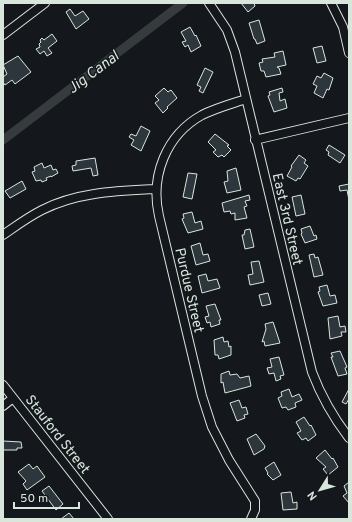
<svg xmlns="http://www.w3.org/2000/svg" width="352" height="522" font-family="Overpass,sans-serif">
<rect width="100%" height="100%" fill="#14181c"/>
<g fill="none" stroke-linecap="round" stroke-linejoin="round">
<path stroke="#363b3e" stroke-width="9" d="M 3,140 L 183,3"/>
</g>
<path fill="#2c363c" stroke="#d8e6dc" d="M 241,3 L 254,3 L 255,6 L 248,12 Z
M 70,9 L 75,16 L 83,11 L 89,19 L 76,29 L 66,12 Z
M 259,20 L 265,41 L 257,44 L 255,39 L 254,39 L 249,23 Z
M 190,27 L 195,36 L 196,35 L 201,46 L 191,52 L 188,45 L 185,47 L 182,42 L 186,41 L 181,32 Z
M 52,34 L 57,41 L 48,48 L 52,53 L 47,56 L 44,51 L 40,54 L 36,49 L 40,47 L 39,44 L 41,42 L 40,40 L 42,38 L 44,40 Z
M 322,46 L 326,61 L 317,63 L 313,48 Z
M 283,51 L 286,65 L 277,67 L 279,68 L 281,74 L 266,77 L 264,71 L 261,71 L 259,63 L 263,62 L 262,59 L 275,57 L 274,53 Z
M 18,56 L 31,72 L 15,84 L 12,80 L 5,85 L 3,82 L 3,77 L 7,74 L 3,65 Z
M 205,68 L 213,72 L 203,93 L 199,91 L 201,87 L 197,85 Z
M 324,73 L 333,78 L 329,90 L 327,89 L 323,98 L 314,93 L 317,86 L 313,84 L 317,76 L 321,78 Z
M 164,88 L 168,92 L 171,90 L 177,98 L 167,107 L 168,108 L 163,113 L 155,103 L 159,100 L 155,96 Z
M 282,88 L 283,92 L 279,93 L 280,101 L 285,99 L 287,108 L 274,112 L 268,96 L 270,95 L 269,92 Z
M 141,126 L 150,131 L 141,151 L 131,145 L 134,140 L 129,137 L 131,134 L 136,136 Z
M 215,134 L 229,145 L 227,146 L 231,150 L 224,157 L 222,155 L 218,157 L 213,152 L 216,150 L 208,142 Z
M 329,145 L 345,155 L 340,163 L 328,155 L 329,152 L 326,150 Z
M 299,155 L 306,160 L 304,163 L 308,166 L 300,179 L 298,178 L 296,181 L 287,176 L 292,167 L 291,166 Z
M 95,158 L 98,175 L 93,176 L 91,168 L 73,171 L 72,166 L 76,165 L 76,161 Z
M 42,163 L 44,168 L 51,165 L 53,170 L 56,169 L 58,173 L 51,177 L 51,176 L 46,178 L 47,180 L 42,182 L 41,180 L 36,181 L 32,172 L 35,171 L 34,167 Z
M 236,168 L 241,190 L 227,193 L 224,182 L 228,181 L 227,171 Z
M 188,173 L 197,174 L 192,199 L 183,197 Z
M 22,181 L 26,189 L 10,198 L 5,191 Z
M 349,184 L 349,200 L 347,190 L 340,191 L 339,186 Z
M 249,195 L 250,200 L 245,201 L 247,206 L 244,207 L 247,218 L 235,220 L 235,213 L 231,214 L 230,211 L 224,212 L 222,203 Z
M 301,195 L 305,214 L 296,216 L 292,197 Z
M 192,212 L 195,223 L 201,221 L 203,229 L 188,233 L 182,219 L 184,218 L 183,214 Z
M 310,226 L 314,236 L 316,235 L 317,239 L 305,243 L 301,234 L 302,233 L 301,229 Z
M 250,229 L 254,247 L 245,249 L 242,235 L 244,235 L 245,230 Z
M 200,243 L 203,255 L 208,254 L 210,261 L 196,265 L 191,246 Z
M 314,254 L 315,258 L 318,257 L 323,275 L 314,277 L 309,255 Z
M 259,261 L 264,282 L 250,285 L 248,275 L 253,274 L 251,262 Z
M 206,274 L 208,281 L 217,279 L 220,288 L 202,293 L 198,276 Z
M 327,285 L 330,296 L 335,295 L 337,303 L 323,306 L 318,292 L 320,291 L 319,287 Z
M 268,293 L 271,304 L 262,306 L 259,295 Z
M 215,304 L 221,320 L 219,320 L 220,324 L 211,327 L 210,322 L 207,323 L 205,317 L 209,316 L 206,306 Z
M 338,316 L 340,327 L 345,326 L 346,332 L 341,332 L 342,336 L 330,339 L 328,318 Z
M 273,322 L 280,343 L 265,346 L 264,341 L 262,342 L 266,329 L 265,324 Z
M 223,337 L 224,342 L 228,341 L 229,347 L 231,346 L 231,355 L 219,359 L 218,355 L 215,355 L 214,340 Z
M 340,351 L 347,367 L 345,368 L 347,374 L 338,376 L 331,357 L 333,357 L 331,353 Z
M 279,357 L 284,375 L 280,376 L 281,379 L 276,381 L 274,373 L 269,374 L 267,368 L 272,367 L 270,359 Z
M 229,371 L 230,375 L 237,374 L 240,378 L 249,376 L 251,386 L 225,393 L 223,382 L 221,383 L 221,374 Z
M 289,389 L 292,397 L 299,394 L 302,400 L 295,403 L 296,407 L 288,410 L 286,407 L 282,408 L 278,398 L 282,396 L 281,392 Z
M 349,389 L 349,399 L 346,404 L 342,402 Z
M 239,400 L 242,408 L 246,407 L 248,414 L 244,415 L 245,418 L 237,421 L 230,403 Z
M 304,417 L 310,426 L 311,425 L 316,435 L 308,441 L 306,438 L 302,440 L 297,433 L 301,431 L 296,422 Z
M 256,434 L 265,446 L 264,449 L 254,455 L 247,439 Z
M 3,441 L 21,442 L 22,448 L 17,448 L 17,450 L 3,450 Z
M 325,450 L 332,459 L 333,458 L 338,467 L 328,475 L 323,469 L 326,467 L 316,458 Z
M 274,462 L 281,475 L 273,480 L 267,474 L 268,473 L 265,468 Z
M 29,464 L 33,469 L 37,466 L 45,477 L 27,490 L 23,484 L 26,481 L 18,472 Z
M 349,482 L 349,503 L 343,496 L 347,493 L 344,486 Z
M 49,486 L 63,504 L 56,510 L 42,491 Z
M 291,492 L 293,503 L 297,502 L 297,509 L 283,510 L 281,493 Z
M 69,513 L 74,519 L 61,519 Z"/>
<g fill="none" stroke-linecap="round" stroke-linejoin="round">
<g stroke="#d8e6dc" stroke-width="10">
<path id="street" d="M 209,3 L 227,30 L 235,52 L 312,372 C 321,396 333,417 349,438
M 331,3 L 343,27 L 349,53
M 3,35 L 45,3
M 246,99 C 231,104 216,108 202,115 C 166,135 150,176 159,216 L 202,396 L 212,427 L 229,460 L 255,501 L 255,510 L 251,519
M 255,140 L 349,118
M 3,235 C 16,226 28,217 42,210 C 77,192 117,191 156,189
M 3,385 L 108,519
M 3,406 L 13,398"/>
</g>
<use href="#street" stroke="#14181c" stroke-width="8"/>
</g>
<g text-anchor="middle" stroke-width="3" stroke-linejoin="round" paint-order="stroke">
<g font-size="14" fill="#d8e6dc" stroke="#14181c">
<text transform="translate(288 219) rotate(77)" y="5">East 3rd Street</text>
<text transform="translate(190 290) rotate(77)" y="5">Purdue Street</text>
<text transform="translate(58 434) rotate(52)" y="5">Stauford Street</text>
</g>
<g font-size="15" font-style="italic" fill="#d8e6dc" stroke="#14181c">
<text transform="translate(93 72) rotate(-37)" y="5">Jig Canal</text>
</g>
</g>
<rect width="352" height="522" fill="none" stroke="#d8e6dc" stroke-width="8"/>
<g transform="translate(320 490) rotate(233)" stroke="#14181c" stroke-width="3" paint-order="stroke">
<path d="M0-3L7 15L0 10L-7 15Z" fill="#d8e6dc"/>
<text y="-6" font-size="11" font-weight="bold" text-anchor="middle" fill="#d8e6dc">N</text>
</g>
<path d="M14 502v6h65v-6" fill="none" stroke="#d8e6dc" stroke-width="2"/>
<text x="20" y="502" font-size="12" fill="#d8e6dc" stroke="#14181c" stroke-width="3" paint-order="stroke">50 m</text>
</svg>
